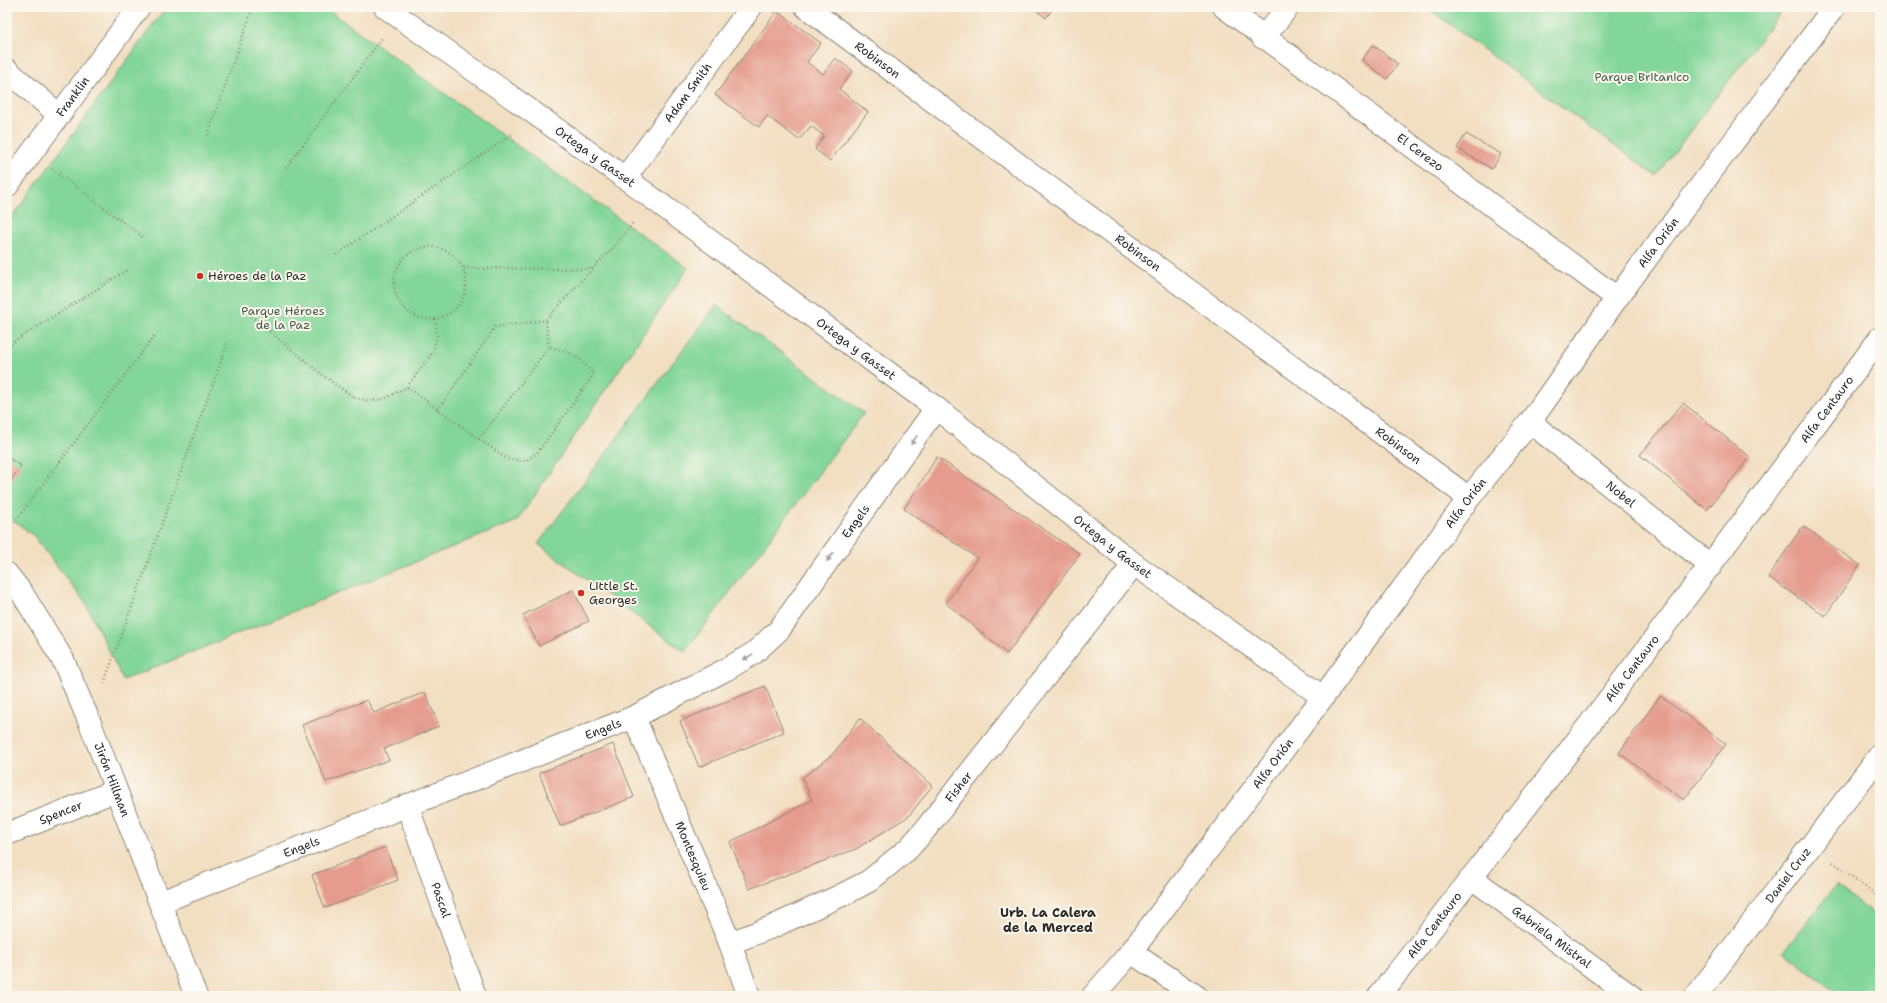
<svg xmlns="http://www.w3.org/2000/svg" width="1887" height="1003" font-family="'Shantell Sans',sans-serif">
<rect width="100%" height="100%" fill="#fbf7ec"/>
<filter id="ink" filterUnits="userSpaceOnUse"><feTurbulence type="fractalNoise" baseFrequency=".025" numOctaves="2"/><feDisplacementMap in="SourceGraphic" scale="8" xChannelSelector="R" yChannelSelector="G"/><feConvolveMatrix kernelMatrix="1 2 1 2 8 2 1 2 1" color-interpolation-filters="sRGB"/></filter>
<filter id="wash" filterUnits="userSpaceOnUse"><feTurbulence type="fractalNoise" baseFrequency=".012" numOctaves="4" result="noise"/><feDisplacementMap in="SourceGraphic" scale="16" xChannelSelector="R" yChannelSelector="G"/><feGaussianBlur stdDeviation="0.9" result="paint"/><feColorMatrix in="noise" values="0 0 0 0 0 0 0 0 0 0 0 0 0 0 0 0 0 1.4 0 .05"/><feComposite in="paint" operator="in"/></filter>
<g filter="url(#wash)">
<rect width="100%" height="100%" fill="#f2dec1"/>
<path fill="#82d699" stroke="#568062" d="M 166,7 L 324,7 L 688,268 L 517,521 L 123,680 L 86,604 L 34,536 L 7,515 L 7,224 Z
M 1426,7 L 1785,7 L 1656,176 Z
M 716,305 L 864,413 L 685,652 L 538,544 Z
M 1836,885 L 1880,919 L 1880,996 L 1841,996 L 1784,951 Z"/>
<g id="blocks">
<path fill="#e59c8e" d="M 1032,7 L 1054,7 L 1046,18 Z
M 777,11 L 821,43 L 807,62 L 823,74 L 835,58 L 853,71 L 839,89 L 868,112 L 830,161 L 815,149 L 824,136 L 811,126 L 799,140 L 767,116 L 759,127 L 715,95 Z
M 1373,45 L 1398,64 L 1387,79 L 1362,60 Z
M 1466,134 L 1501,154 L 1492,169 L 1457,148 Z
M 1683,403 L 1750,457 L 1707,510 L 1640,455 Z
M 7,457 L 21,466 L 7,486 Z
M 937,457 L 1080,554 L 1007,654 L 946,603 L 977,558 L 904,509 Z
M 1803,526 L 1860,565 L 1825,616 L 1768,577 Z
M 573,590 L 589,621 L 539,646 L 523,615 Z
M 765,686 L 784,732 L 699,767 L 680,721 Z
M 425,692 L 439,726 L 384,749 L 389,760 L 326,782 L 302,725 L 367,700 L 374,713 Z
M 1660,696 L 1726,744 L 1684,800 L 1619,753 Z
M 860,718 L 932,786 L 909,816 L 856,849 L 749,889 L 730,842 L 812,800 L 802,778 L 833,754 Z
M 613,744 L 634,797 L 560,826 L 539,773 Z
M 385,847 L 398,880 L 325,908 L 312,875 Z"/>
</g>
</g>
<g filter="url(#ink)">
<use href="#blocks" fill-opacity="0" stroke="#8e8476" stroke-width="1"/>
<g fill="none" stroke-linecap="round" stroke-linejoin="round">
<g stroke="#8e8476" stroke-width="24">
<g id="minor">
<path id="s1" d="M 385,7 L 625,178 L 936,408 L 1134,564 L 1323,697"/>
<path id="s2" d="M 806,7 L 1469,498"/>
<path id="s3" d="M 1224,7 L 1617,298"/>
<path d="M 1263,38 L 1288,7"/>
<path d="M 7,70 L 59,115"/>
<path id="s4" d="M 625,178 L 751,7"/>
<path id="s5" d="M 7,186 L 139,7"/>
<path id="s6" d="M 1530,422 L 1711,566"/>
<path id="s7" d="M 7,574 L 22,593 L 63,660 L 90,723 L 196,996"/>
<path id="s8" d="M 634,717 L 730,943 L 749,996"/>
<path id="s9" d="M 407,805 L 475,996"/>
<path id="s10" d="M 7,834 L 115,791"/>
<path id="s11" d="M 1472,878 L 1631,996"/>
<path id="s12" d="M 161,902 L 634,717 L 727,669 L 754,653 L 779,630 L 936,408"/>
<path id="s13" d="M 730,943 L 772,927 L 842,895 L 869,881 L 908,849 L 924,831 L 1134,564"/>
<path d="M 1131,952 L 1196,996"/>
<path id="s14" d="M 1093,996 L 1131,952 L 1323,697 L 1469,498 L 1530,422 L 1617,298 L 1834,7"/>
<path id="s15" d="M 1379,996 C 1550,779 1716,559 1880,338"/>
<path id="s16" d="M 1696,996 L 1880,755"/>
</g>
</g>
<path stroke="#8e8476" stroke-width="2.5" stroke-dasharray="1 3" stroke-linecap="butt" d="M 208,135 L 253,7
M 286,168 L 382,38
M 52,169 L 143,237
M394 283a36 36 0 1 1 72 0a36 36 0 1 1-72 0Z
M 336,255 L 514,133
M 592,269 L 612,249 L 633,223
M 251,316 L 325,377 L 355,398 L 370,401 L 384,399 L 407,387 L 507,459 L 525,461 L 538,452 L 594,374 C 580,358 571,351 549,347
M 7,346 L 127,270
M 407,387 L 433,352 L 437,336 L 435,318
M 438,410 L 495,327 L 546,320 L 592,269 L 463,268
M 479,439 L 549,347 L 546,320
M 7,532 L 155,335
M 104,683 L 228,342
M 1833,862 L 1880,898"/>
<use href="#minor" stroke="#fff" stroke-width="22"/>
</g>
<defs><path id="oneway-solid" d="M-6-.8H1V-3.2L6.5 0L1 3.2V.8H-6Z"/></defs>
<g fill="#a0a0a0">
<use href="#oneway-solid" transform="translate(914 440) rotate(125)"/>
<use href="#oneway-solid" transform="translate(830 557) rotate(125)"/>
<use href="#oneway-solid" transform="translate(748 657) rotate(149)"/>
</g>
</g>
<g fill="#c8321e" stroke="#fbf7ec" stroke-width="1.5">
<circle cx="200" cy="276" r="4"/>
<circle cx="581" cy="593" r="4"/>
</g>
<g text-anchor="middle" stroke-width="4" stroke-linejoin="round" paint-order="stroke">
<g font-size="12" fill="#2b2b2b" stroke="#fbf7ec">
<text dy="4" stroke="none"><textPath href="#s2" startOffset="89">Robinson</textPath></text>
<text dy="4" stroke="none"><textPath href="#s4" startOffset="106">Adam Smith</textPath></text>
<text dy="4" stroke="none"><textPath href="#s5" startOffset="111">Franklin</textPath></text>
<text dy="4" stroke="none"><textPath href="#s3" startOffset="244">El Cerezo</textPath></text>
<text dy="4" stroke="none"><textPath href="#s1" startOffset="258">Ortega y Gasset</textPath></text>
<text dy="4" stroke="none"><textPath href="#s14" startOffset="942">Alfa Orión</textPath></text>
<text dy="4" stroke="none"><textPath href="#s2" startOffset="413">Robinson</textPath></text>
<text dy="4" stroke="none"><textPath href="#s1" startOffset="582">Ortega y Gasset</textPath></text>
<text dy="4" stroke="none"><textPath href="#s15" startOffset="738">Alfa Centauro</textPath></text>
<text dy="4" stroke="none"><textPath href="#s2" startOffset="737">Robinson</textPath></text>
<text dy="4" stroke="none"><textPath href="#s6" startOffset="116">Nobel</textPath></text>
<text dy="4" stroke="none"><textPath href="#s14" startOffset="618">Alfa Orión</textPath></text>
<text dy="4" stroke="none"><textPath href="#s12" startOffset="811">Engels</textPath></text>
<text dy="4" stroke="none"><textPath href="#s1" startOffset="906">Ortega y Gasset</textPath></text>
<text dy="4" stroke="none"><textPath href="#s15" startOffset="414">Alfa Centauro</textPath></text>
<text dy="4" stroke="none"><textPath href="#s12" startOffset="475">Engels</textPath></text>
<text dy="4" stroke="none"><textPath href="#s14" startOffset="294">Alfa Orión</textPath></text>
<text dy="4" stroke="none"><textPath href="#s7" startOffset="232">Jirón Hillman</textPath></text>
<text dy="4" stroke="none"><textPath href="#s13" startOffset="283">Fisher</textPath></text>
<text dy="4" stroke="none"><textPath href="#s10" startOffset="58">Spencer</textPath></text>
<text dy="4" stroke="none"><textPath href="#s12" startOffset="151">Engels</textPath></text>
<text dy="4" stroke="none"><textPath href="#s8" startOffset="151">Montesquieu</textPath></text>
<text dy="4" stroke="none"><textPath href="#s16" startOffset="152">Daniel Cruz</textPath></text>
<text dy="4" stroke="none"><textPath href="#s9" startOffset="101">Pascal</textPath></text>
<text dy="4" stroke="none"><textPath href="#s15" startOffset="90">Alfa Centauro</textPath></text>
<text dy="4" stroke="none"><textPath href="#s11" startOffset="99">Gabriela Mistral</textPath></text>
</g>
<g font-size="12" fill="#455e4c" stroke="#fbf7ec">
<text x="1642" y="81">Parque Britanico</text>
<text x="283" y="315">Parque Héroes<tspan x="283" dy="14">de la Paz</tspan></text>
</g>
<g font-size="12" fill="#2b2b2b" stroke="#fbf7ec" text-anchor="start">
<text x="208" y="280">Héroes de la Paz</text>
<text x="589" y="590">Little St.<tspan x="589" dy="14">Georges</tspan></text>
</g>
<g font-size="13" font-weight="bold" fill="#2b2b2b" stroke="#fbf7ec">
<text x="1048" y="917">Urb. La Calera<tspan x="1048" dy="15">de la Merced</tspan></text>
</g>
</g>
<rect width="1887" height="1003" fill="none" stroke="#fbf7ec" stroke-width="24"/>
</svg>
